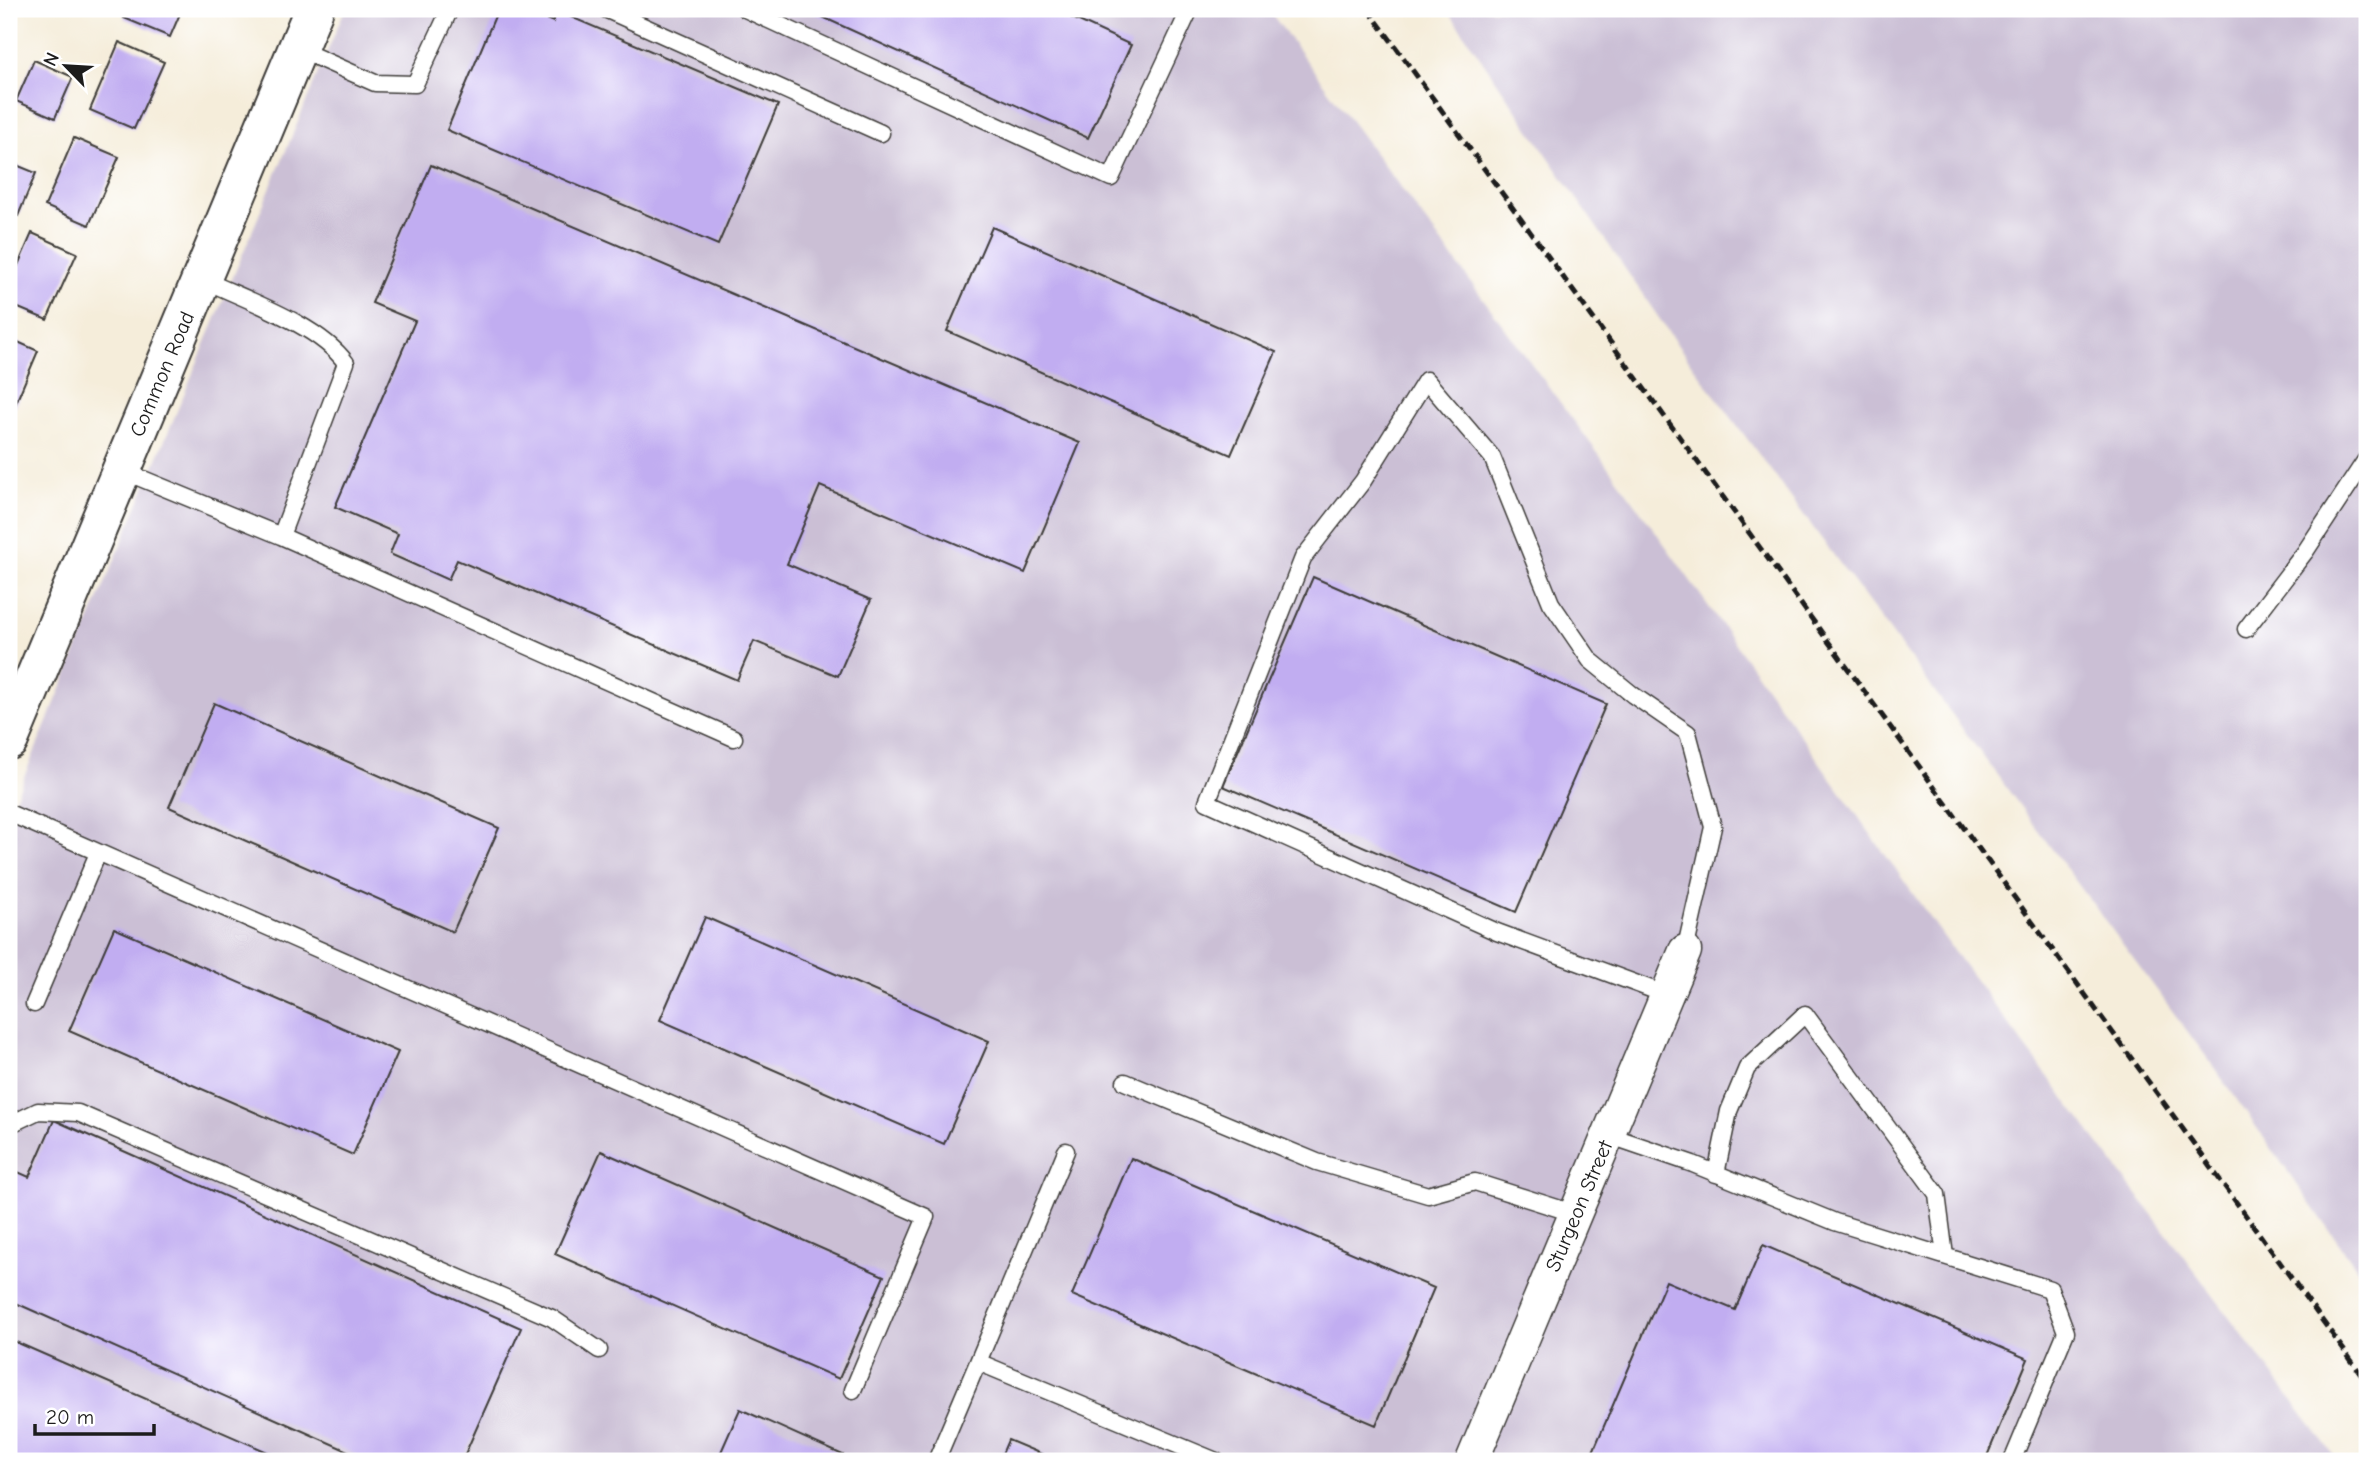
<svg xmlns="http://www.w3.org/2000/svg" width="2376" height="1470" font-family="'Comic Neue',sans-serif">
<rect width="100%" height="100%" fill="#fff"/>
<filter id="ink" filterUnits="userSpaceOnUse"><feTurbulence type="fractalNoise" baseFrequency=".0143" numOctaves="2"/><feDisplacementMap in="SourceGraphic" scale="14" xChannelSelector="R" yChannelSelector="G"/><feConvolveMatrix kernelMatrix="1 2 1 2 8 2 1 2 1" color-interpolation-filters="sRGB"/></filter>
<filter id="wash" filterUnits="userSpaceOnUse"><feTurbulence type="fractalNoise" baseFrequency=".00686" numOctaves="4" result="noise"/><feDisplacementMap in="SourceGraphic" scale="28" xChannelSelector="R" yChannelSelector="G"/><feGaussianBlur stdDeviation="1.57" result="paint"/><feColorMatrix in="noise" values="0 0 0 0 0 0 0 0 0 0 0 0 0 0 0 0 0 1.4 0 .05"/><feComposite in="paint" operator="in"/></filter>
<g filter="url(#wash)">
<rect width="100%" height="100%" fill="#f5edda"/>
<path fill="#cbbfd5" d="M 345,9 L 1268,9 L 1643,514 L 1963,964 L 2338,1461 L 9,1461 L 9,813 Z
M 1447,9 L 2367,9 L 2367,1283 L 2208,1059 L 1676,343 Z"/>
<g id="blocks">
<path fill="#c1adf1" d="M 129,9 L 182,9 L 170,37 L 124,18 Z
M 498,9 L 522,9 L 553,22 L 557,11 L 778,105 L 718,245 L 447,130 Z
M 805,9 L 1053,9 L 1131,45 L 1088,138 Z
M 119,42 L 164,62 L 134,129 L 90,110 Z
M 34,60 L 73,77 L 55,118 L 16,101 Z
M 74,138 L 119,157 L 89,225 L 45,206 Z
M 9,162 L 36,173 L 18,216 L 9,212 Z
M 431,165 L 1080,443 L 1025,573 L 820,486 L 787,564 L 871,600 L 838,676 L 754,641 L 737,680 L 457,560 L 448,580 L 390,554 L 398,534 L 335,507 L 415,321 L 372,303 Z
M 992,227 L 1276,352 L 1231,455 L 947,331 Z
M 32,233 L 77,253 L 47,320 L 9,304 L 9,286 Z
M 9,338 L 38,351 L 9,419 Z
M 1313,577 L 1606,704 L 1516,912 L 1223,786 Z
M 214,703 L 499,828 L 453,932 L 169,807 Z
M 705,917 L 989,1041 L 944,1144 L 660,1020 Z
M 114,928 L 398,1052 L 353,1155 L 69,1031 Z
M 54,1120 L 521,1328 L 462,1461 L 370,1461 L 9,1300 L 9,1168 L 29,1177 Z
M 601,1151 L 884,1276 L 839,1379 L 555,1254 Z
M 1131,1158 L 1434,1288 L 1376,1425 L 1072,1295 Z
M 1763,1245 L 2028,1359 L 1985,1461 L 1589,1461 L 1666,1281 L 1735,1310 Z
M 9,1339 L 288,1461 L 9,1461 Z
M 740,1409 L 843,1455 L 841,1461 L 717,1461 Z
M 1008,1440 L 1058,1461 L 999,1461 Z"/>
</g>
</g>
<g filter="url(#ink)">
<use href="#blocks" fill-opacity="0" stroke="#3d3b38" stroke-width="2"/>
<g fill="none" stroke-linecap="round" stroke-linejoin="round">
<g stroke="#3d3b38" stroke-width="19">
<path id="service" d="M 605,9 L 881,133
M 745,9 L 1111,178 L 1190,9
M 298,49 L 375,83 L 415,84 L 450,9
M 202,279 C 246,300 318,324 346,363 L 281,536
M 121,470 L 281,536 L 734,738
M 2246,629 L 2305,552 L 2367,458
M 9,813 L 926,1217 L 853,1390
M 1667,995 L 1497,932 L 1207,802 L 1303,558 L 1363,481 L 1426,380 L 1492,457 L 1551,603 L 1590,660 L 1633,695 L 1688,733 L 1713,827 L 1685,951
M 34,1004 L 98,853
M 1125,1082 L 1317,1162 L 1428,1195 L 1475,1182 L 1576,1214
M 9,1125 L 38,1111 L 78,1113 L 552,1318 L 599,1350
M 1608,1135 L 1693,1164 L 1835,1222 L 2050,1289 L 2066,1332 L 2012,1461
M 1066,1151 L 978,1362 L 1216,1461
M 1716,1174 L 1729,1111 L 1747,1068 L 1805,1014 L 1937,1194 L 1945,1256
M 936,1461 L 978,1362"/>
</g>
<g stroke="#3d3b38" stroke-width="35">
<path id="minor" d="M 1472,1461 L 1685,951"/>
</g>
<g stroke="#3d3b38" stroke-width="42">
<path id="tertiary" d="M 9,740 L 314,9"/>
</g>
<use href="#service" stroke="#fff" stroke-width="16"/>
<use href="#minor" stroke="#fff" stroke-width="32"/>
<use href="#tertiary" stroke="#fff" stroke-width="38"/>
<path stroke="#1c1c1c" stroke-width="5" stroke-dasharray="10 5" stroke-linecap="butt" d="M 1368,9 L 2367,1382"/>
</g>
</g>
<g text-anchor="middle" stroke-width="7" stroke-linejoin="round" paint-order="stroke">
<g font-size="21" fill="#1c1c1c" stroke="#fff">
<text transform="translate(162 374) rotate(-67)" y="7">Common Road</text>
<text transform="translate(1579 1206) rotate(-67)" y="7">Sturgeon Street</text>
</g>
</g>
<rect width="2376" height="1470" fill="none" stroke="#fff" stroke-width="35"/>
<g transform="translate(66 66) rotate(295)" stroke="#ffffff" stroke-width="5" paint-order="stroke">
<path d="M0-5L12 26L0 18L-12 26Z" fill="#1c1c1c"/>
<text y="-10" font-size="19" font-weight="bold" text-anchor="middle" fill="#1c1c1c">N</text>
</g>
<path d="M35 1424v10h119v-10" fill="none" stroke="#1c1c1c" stroke-width="3.5"/>
<text x="46" y="1424" font-size="21" fill="#1c1c1c" stroke="#ffffff" stroke-width="5" paint-order="stroke">20 m</text>
</svg>
